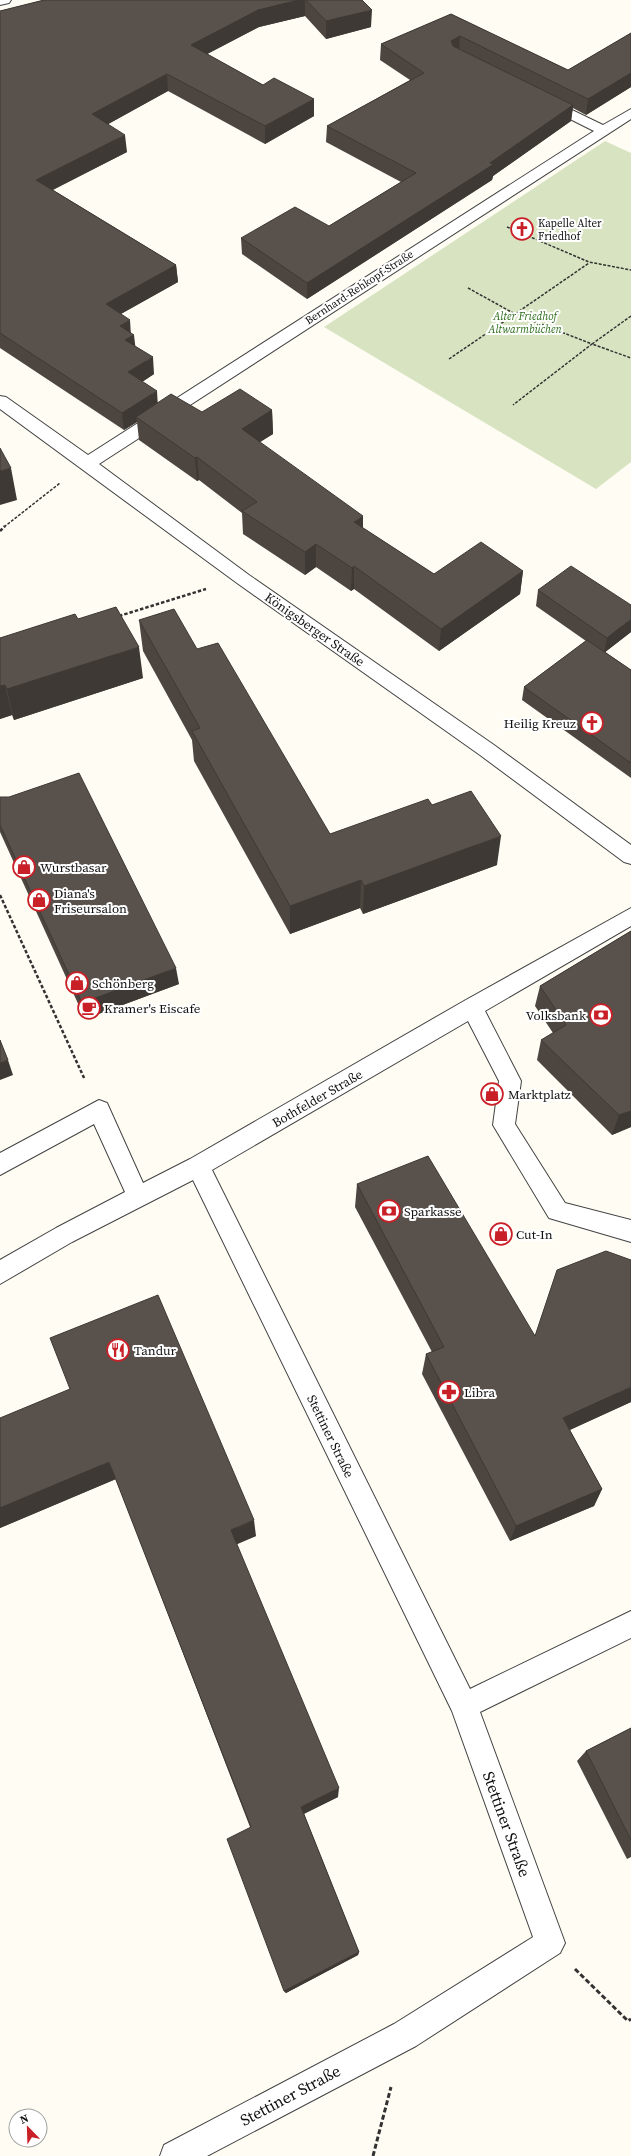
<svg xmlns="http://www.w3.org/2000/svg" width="631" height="2156" font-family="'Source Serif 4',serif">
<rect width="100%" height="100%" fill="#fffdf3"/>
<path fill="#d8e4c1" d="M 605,141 L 631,153 L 631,462 L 596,489 L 324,327 Z"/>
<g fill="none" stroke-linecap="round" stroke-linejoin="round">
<g stroke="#434343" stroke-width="2">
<path id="minor" d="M 0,0 L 11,0 L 9,3 L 0,5 Z
M 545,97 L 603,125 L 631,109 L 631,119 L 99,464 L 249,575 L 494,745 L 631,845 L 631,864 L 624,862 L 480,755 L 237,583 L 0,409 L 0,396 L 6,397 L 88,455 L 594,131 L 540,104 L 538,101 L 540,98 Z
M 631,908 L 631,926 L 485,1011 L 521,1081 L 515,1124 L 565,1203 L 631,1220 L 631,1242 L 549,1218 L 493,1125 L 499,1081 L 468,1021 L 212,1170 L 470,1689 L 631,1611 L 631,1638 L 480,1712 L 565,1943 L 560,1953 L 416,2046 L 207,2156 L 160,2156 L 164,2145 L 394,2024 L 533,1937 L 452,1711 L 193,1180 L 72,1242 L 0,1284 L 0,1260 L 56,1228 L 125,1192 L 94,1124 L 0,1175 L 0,1153 L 99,1100 L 107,1103 L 143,1183 L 190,1159 L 464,1001 Z"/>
</g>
<path stroke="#323232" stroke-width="1.5" stroke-dasharray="3 1.5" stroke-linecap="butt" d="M 507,227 L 589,262 L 631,270
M 468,288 L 515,314 L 589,263
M 631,316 L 592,344 L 631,358
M 449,359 L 515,314 L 592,344 L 513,405
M 4,527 L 60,483"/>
<path stroke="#323232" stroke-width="2.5" stroke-dasharray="3.5 2" stroke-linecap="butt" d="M 0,531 L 5,526
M 119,616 L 206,589
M 0,895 L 85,1080"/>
<path stroke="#323232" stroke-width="3" stroke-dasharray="5 2.5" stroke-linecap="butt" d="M 575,1969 L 628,2021 L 631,2019
M 373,2156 L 391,2087"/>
<use href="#minor" fill="#fff" fill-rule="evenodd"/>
</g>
<path fill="#4d4640" d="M 44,0 L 362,0 L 371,27 L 326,39 L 305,16 L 259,27 L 207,54 L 263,85 L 314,99 L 314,116 L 265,144 L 168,91 L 108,124 L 127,152 L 53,190 L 176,265 L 178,282 L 121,314 L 131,333 L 135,346 L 154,374 L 142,382 L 158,403 L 202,412 L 272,410 L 273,434 L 259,442 L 363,528 L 434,574 L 523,571 L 520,594 L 439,651 L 354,589 L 351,591 L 316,567 L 305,575 L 243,534 L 242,513 L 199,480 L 197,481 L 139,440 L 137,422 L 124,430 L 0,348 L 0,11 Z
M 451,14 L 568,70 L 631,33 L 631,87 L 586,115 L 573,108 L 571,121 L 493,176 L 492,180 L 307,299 L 242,254 L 241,238 L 329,226 L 401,182 L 326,142 L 327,126 L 410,80 L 380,60 L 381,44 Z
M 538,590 L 631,632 L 605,652 L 631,670 L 631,778 L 522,700 L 524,687 L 586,641 L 536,606 Z
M 78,619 L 143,678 L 14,720 L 12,715 L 0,719 L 0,638 Z
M 139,620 L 197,649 L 330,834 L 432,805 L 497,865 L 363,914 L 360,908 L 290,934 L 194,761 L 192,740 L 143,651 Z
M 0,797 L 179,984 L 85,1019 L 0,832 Z
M 631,931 L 631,1127 L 612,1135 L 537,1060 L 541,1040 L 553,1033 L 535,1006 L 540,986 Z
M 357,1184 L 535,1336 L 631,1402 L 570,1430 L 602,1489 L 594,1506 L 510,1541 L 422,1374 L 426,1354 L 432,1352 L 355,1207 Z
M 0,1418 L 256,1536 L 236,1544 L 338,1797 L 304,1814 L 359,1952 L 358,1955 L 286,1993 L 284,1991 L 250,1827 L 116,1479 L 0,1528 Z
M 631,1728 L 631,1857 L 627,1859 L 577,1761 L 586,1751 Z"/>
<path fill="#3e3934" d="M 299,0 L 305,0 L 305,16 L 259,27 L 192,62 L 191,45 L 258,10 Z
M 372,10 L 371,27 L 326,39 L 326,21 Z
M 460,36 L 459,52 L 450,57 L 451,41 Z
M 631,73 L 631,87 L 586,115 L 588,99 Z
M 167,74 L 168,91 L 94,132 L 92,114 Z
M 314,99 L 314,116 L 265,144 L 265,126 Z
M 573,105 L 571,121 L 493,176 L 492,180 L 307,299 L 307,283 L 490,163 Z
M 125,135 L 127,152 L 38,197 L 36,180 Z
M 176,265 L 178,282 L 108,321 L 106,304 Z
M 130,320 L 131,336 L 134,335 L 136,352 L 122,343 L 120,326 Z
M 153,357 L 154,374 L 130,390 L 128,372 Z
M 157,391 L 158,408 L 136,417 L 137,422 L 124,430 L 122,413 Z
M 272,410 L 273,434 L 243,453 L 242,429 Z
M 197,457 L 199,480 L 197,481 L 195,458 Z
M 11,468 L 17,500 L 0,505 L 0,471 Z
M 363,516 L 363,539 L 354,522 Z
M 316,544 L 316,567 L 305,575 L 305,552 Z
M 354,566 L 354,589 L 351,591 L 352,568 Z
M 523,571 L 520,594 L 439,651 L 441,629 Z
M 631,619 L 631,632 L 604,653 L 607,638 Z
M 139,647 L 143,678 L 14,720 L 7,689 Z
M 5,685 L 12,715 L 0,719 L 0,686 Z
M 501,836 L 497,865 L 363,914 L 364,886 Z
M 361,880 L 360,908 L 290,934 L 290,906 Z
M 176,968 L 179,984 L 85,1019 L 82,1003 Z
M 8,1060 L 13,1075 L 0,1080 L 0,1063 Z
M 631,1111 L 631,1127 L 612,1135 L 619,1115 Z
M 631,1387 L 631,1402 L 556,1436 L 563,1418 Z
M 109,1462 L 116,1479 L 0,1528 L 0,1508 Z
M 602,1489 L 594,1506 L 510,1541 L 516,1526 Z
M 254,1520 L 256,1536 L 233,1546 L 231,1530 Z
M 339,1788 L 338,1797 L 301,1815 L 301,1807 Z
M 359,1952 L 358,1955 L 286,1993 L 284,1991 Z"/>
<path fill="#59514b" stroke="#3e3934" d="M 44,0 L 299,0 L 258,10 L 191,45 L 263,85 L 274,78 L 314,99 L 265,126 L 167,74 L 92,114 L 125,135 L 36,180 L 176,265 L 106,304 L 130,320 L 120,326 L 134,335 L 125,340 L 153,357 L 128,372 L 157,391 L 122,413 L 0,333 L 0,11 Z
M 306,0 L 362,0 L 372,10 L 326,21 Z
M 451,14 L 568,70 L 631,33 L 631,73 L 588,99 L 460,36 L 451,41 L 453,46 L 573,105 L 490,163 L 494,164 L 307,283 L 241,238 L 295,207 L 329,226 L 416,173 L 327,126 L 424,73 L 381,44 Z
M 240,389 L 272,410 L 242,429 L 363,516 L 354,522 L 434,574 L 481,542 L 523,571 L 441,629 L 354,566 L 352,568 L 316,544 L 305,552 L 242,511 L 257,502 L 197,457 L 195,458 L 136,417 L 171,394 L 202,412 Z
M 0,448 L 11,468 L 0,471 Z
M 571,566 L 631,605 L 631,619 L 607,638 L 538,590 Z
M 116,607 L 139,647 L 7,689 L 5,685 L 0,686 L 0,638 L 75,614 L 78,619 Z
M 174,609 L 197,649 L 218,643 L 330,834 L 428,799 L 432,805 L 471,791 L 501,836 L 364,886 L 361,880 L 290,906 L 192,731 L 200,728 L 139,620 Z
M 587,640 L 631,670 L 631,763 L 524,687 Z
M 79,773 L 176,968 L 82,1003 L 0,825 L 0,797 L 9,797 Z
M 631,931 L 631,1111 L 619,1115 L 541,1040 L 566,1025 L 540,986 Z
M 0,1040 L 8,1060 L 0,1063 Z
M 428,1156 L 535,1336 L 557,1270 L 606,1251 L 631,1260 L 631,1387 L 563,1418 L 602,1489 L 516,1526 L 426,1354 L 444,1347 L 357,1184 Z
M 158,1295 L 254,1520 L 231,1530 L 339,1788 L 301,1807 L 359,1952 L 284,1991 L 227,1839 L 251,1827 L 109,1462 L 0,1508 L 0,1418 L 70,1389 L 50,1338 Z
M 631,1728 L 631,1840 L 586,1751 Z"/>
<defs>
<g id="church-ring" transform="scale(1.15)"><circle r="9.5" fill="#fff" stroke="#c91f27" stroke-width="1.5"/><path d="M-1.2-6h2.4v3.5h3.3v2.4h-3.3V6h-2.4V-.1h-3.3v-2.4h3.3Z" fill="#c91f27"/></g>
<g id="shop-ring" transform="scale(1.15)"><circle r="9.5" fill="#fff" stroke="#c91f27" stroke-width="1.5"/><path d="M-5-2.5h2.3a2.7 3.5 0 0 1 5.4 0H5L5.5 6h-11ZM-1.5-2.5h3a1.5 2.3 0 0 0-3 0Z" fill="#c91f27"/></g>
<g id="cafe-ring" transform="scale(1.15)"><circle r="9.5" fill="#fff" stroke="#c91f27" stroke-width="1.5"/><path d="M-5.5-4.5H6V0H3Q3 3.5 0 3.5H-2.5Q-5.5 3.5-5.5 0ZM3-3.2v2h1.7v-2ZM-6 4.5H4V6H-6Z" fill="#c91f27"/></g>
<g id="bank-ring" transform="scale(1.15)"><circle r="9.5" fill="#fff" stroke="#c91f27" stroke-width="1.5"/><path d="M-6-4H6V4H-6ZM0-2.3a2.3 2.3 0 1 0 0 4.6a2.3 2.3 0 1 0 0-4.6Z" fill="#c91f27"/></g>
<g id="restaurant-ring" transform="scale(1.15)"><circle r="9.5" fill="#fff" stroke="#c91f27" stroke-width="1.5"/><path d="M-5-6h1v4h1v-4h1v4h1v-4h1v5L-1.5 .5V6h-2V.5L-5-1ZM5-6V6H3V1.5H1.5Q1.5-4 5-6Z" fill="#c91f27"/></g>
<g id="pharmacy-ring" transform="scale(1.15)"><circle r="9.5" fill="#fff" stroke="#c91f27" stroke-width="1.5"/><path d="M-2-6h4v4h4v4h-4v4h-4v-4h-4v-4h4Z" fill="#c91f27"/></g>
</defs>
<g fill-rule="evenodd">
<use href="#church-ring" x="522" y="229"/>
<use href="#church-ring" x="592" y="723"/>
<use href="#shop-ring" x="24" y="867"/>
<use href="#shop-ring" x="39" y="900"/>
<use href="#shop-ring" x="77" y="983"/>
<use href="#cafe-ring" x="89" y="1008"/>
<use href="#bank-ring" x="601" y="1015"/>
<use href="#shop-ring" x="492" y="1094"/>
<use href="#bank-ring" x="389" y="1211"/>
<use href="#shop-ring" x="501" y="1234"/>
<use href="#restaurant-ring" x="118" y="1350"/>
<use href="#pharmacy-ring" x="449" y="1392"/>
</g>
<g text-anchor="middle" stroke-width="4" stroke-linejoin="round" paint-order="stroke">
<g font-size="11" fill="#101010" stroke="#fff" text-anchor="start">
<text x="538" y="227">Kapelle Alter<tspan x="538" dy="13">Friedhof</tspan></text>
</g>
<g font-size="11" fill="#101010" stroke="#fff">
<text transform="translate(359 287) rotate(-33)" y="4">Bernhard-Rehkopf-Straße</text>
</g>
<g font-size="11" font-style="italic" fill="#2c6d1b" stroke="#fff">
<text x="525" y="320">Alter Friedhof<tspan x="525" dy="13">Altwarmbüchen</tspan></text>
</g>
<g font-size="13" fill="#101010" stroke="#fff">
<text transform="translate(315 629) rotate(35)" y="5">Königsberger Straße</text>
<text transform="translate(317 1098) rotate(-30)" y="5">Bothfelder Straße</text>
<text transform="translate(331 1436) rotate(64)" y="5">Stettiner Straße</text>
</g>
<g font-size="13" fill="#101010" stroke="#fff" text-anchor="start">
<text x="576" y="728" text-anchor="end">Heilig Kreuz</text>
<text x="40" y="872">Wurstbasar</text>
<text x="54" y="898">Diana's<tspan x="54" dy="15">Friseursalon</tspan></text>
<text x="92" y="988">Schönberg</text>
<text x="104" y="1013">Kramer's Eiscafe</text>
<text x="586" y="1020" text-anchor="end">Volksbank</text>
<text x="508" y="1099">Marktplatz</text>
<text x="404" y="1216">Sparkasse</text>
<text x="516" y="1239">Cut-In</text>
<text x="134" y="1355">Tandur</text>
<text x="464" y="1397">Libra</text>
</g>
<g font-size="16" fill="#101010" stroke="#fff">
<text transform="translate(507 1824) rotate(70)" y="6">Stettiner Straße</text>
<text transform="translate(290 2095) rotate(-28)" y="6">Stettiner Straße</text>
</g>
</g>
<g transform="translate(28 2128) rotate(337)"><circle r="19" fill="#ffffff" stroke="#9f9f9f"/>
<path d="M0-3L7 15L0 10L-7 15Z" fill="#c91f27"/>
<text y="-6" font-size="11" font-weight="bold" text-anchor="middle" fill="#101010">N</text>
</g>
</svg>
